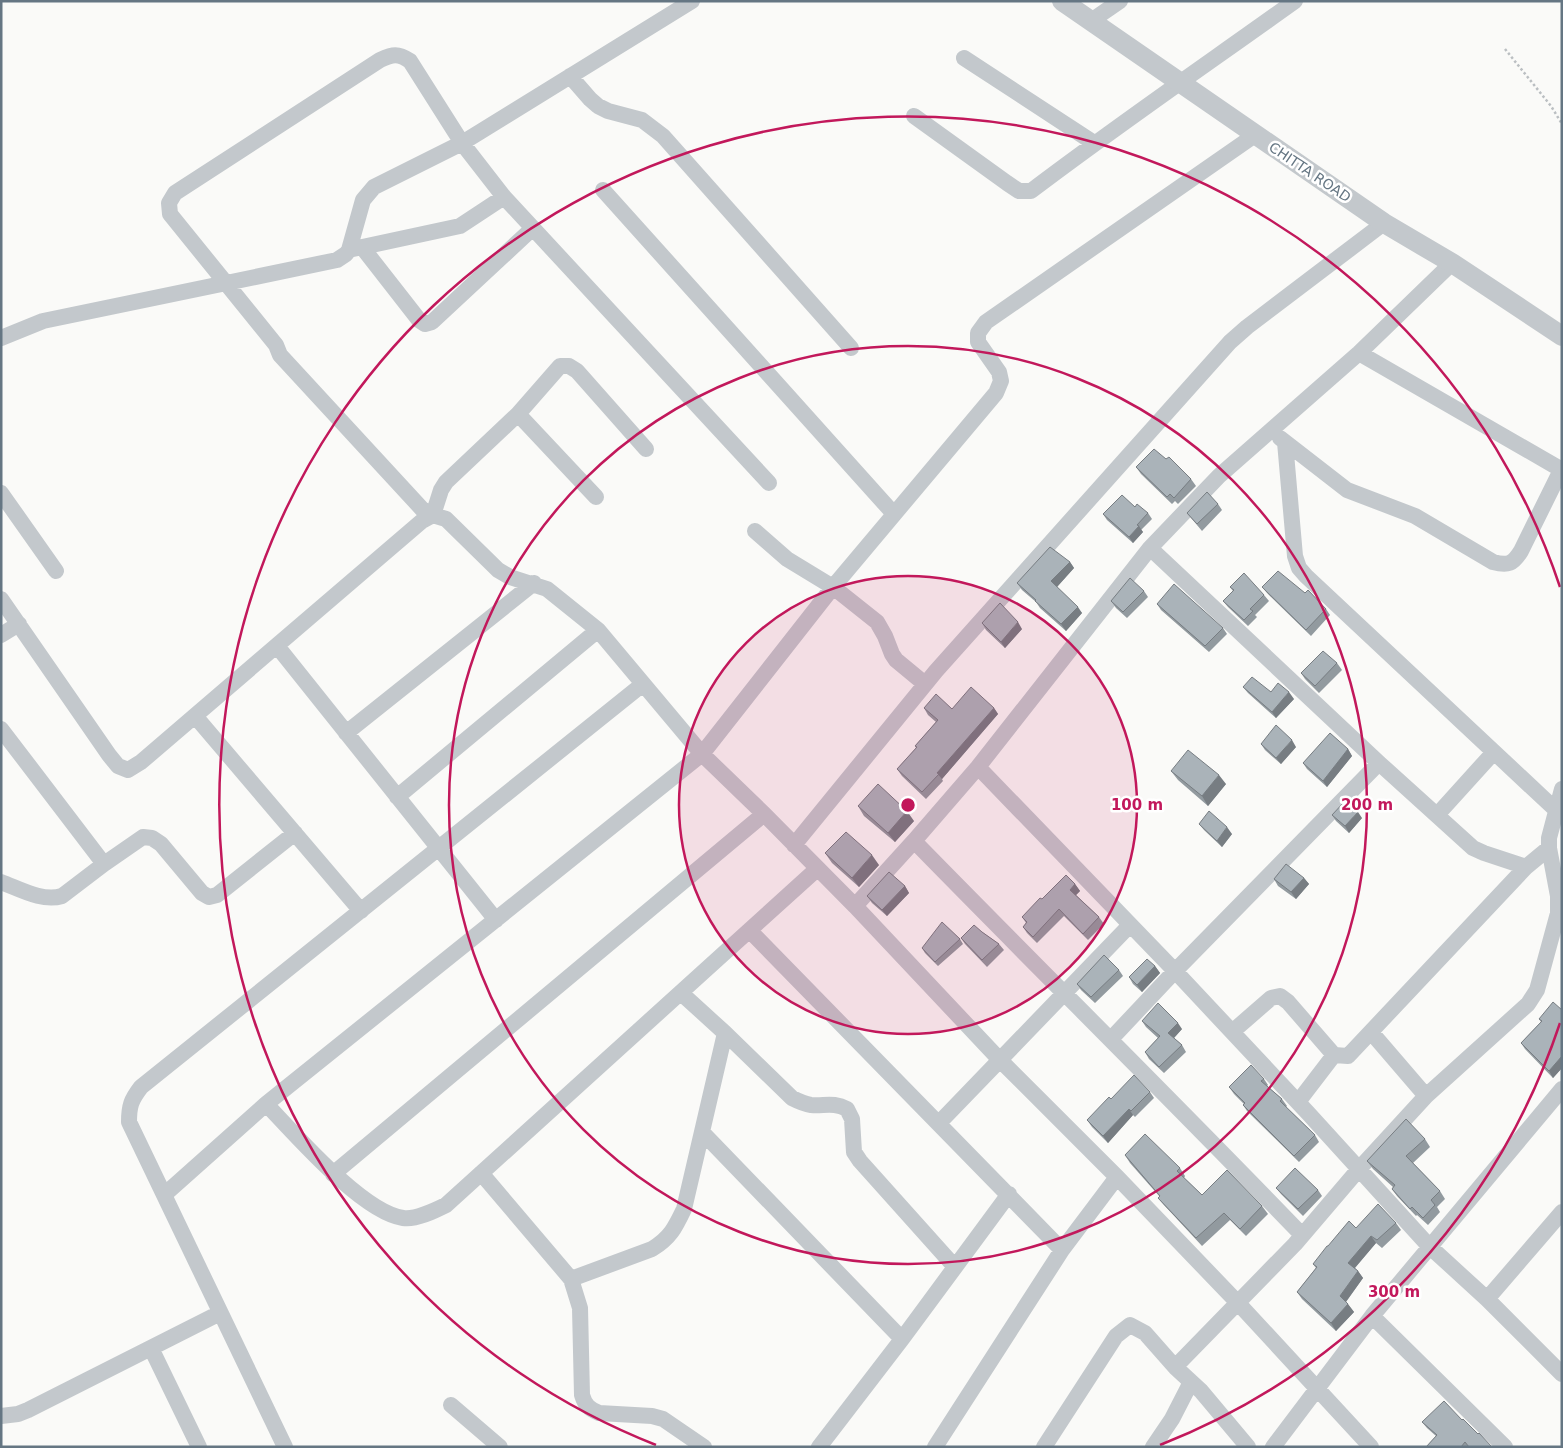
<svg xmlns="http://www.w3.org/2000/svg" width="1563" height="1448" font-family="'DejaVu Sans',sans-serif">
<rect width="100%" height="100%" fill="#fafaf8"/>
<g fill="none" stroke-linecap="round" stroke-linejoin="round">
<path stroke="#bbbfc2" stroke-width="2.5" stroke-dasharray="2.5 2.5" stroke-linecap="butt" d="M 1505,49 L 1551,106 L 1562,124"/>
<path stroke="#c3c8cc" stroke-width="16" d="M 1091,21 L 1120,1
M 964,58 L 1094,143
M 570,76 L 590,99 L 598,106 L 608,111 L 642,120 L 663,136 L 851,348
M 914,116 L 1007,183 L 1019,191 L 1031,191 C 1118,125 1207,64 1295,1
M 603,190 L 894,514
M 362,247 L 419,320 L 425,324 L 432,322 L 533,228
M 353,249 L 460,226 L 504,197
M 1,338 L 43,321 L 337,260 L 346,254 L 349,250 L 363,200 L 374,187 L 462,143 L 692,1
M 1359,353 L 1562,470
M 518,414 L 596,497
M 1280,438 L 1347,490 L 1415,516 L 1493,562 C 1508,566 1513,564 1521,551 L 1561,470
M 1285,442 L 1295,556 L 1299,568 L 1306,576 L 1556,810
M 646,449 L 577,371 L 569,366 L 560,366 L 518,414 L 446,482 L 441,490 L 433,515 L 422,509 L 280,355 L 276,345 L 170,214 L 169,203 L 175,193 L 380,60 C 393,54 398,53 410,61 L 462,143 L 504,197 L 769,483
M 1,493 L 56,571
M 755,531 L 787,559 L 833,587 L 877,622 L 885,636 L 892,654 L 896,660 L 925,684
M 1150,548 L 1379,763 L 1473,848 L 1484,853 L 1526,867
M 1,599 L 109,755 L 118,766 L 128,770 L 141,762 L 422,521 L 433,515 L 446,519 L 498,570 L 510,577 L 547,589 L 598,630 L 702,754 L 764,814 L 855,906 L 999,1059 L 1117,1177 L 1238,1303 L 1371,1447
M 1,635 L 19,624
M 277,646 L 496,920
M 195,716 L 361,911
M 1,729 L 104,864
M 346,733 L 534,583
M 978,767 L 1175,971 L 1308,1113 L 1429,1246 L 1487,1299 L 1562,1374
M 397,797 L 598,630
M 1437,815 L 1494,752
M 914,841 C 1043,973 1174,1102 1302,1235
M 794,845 L 936,671 L 1230,342 L 1247,327 L 1384,223
M 1,882 C 20,889 42,902 62,896 L 104,864 L 143,837 L 152,838 L 161,844 L 202,893 L 209,897 L 217,895 L 295,833
M 855,906 L 914,841 L 978,767 L 1150,548 L 1219,476 L 1359,353 L 1452,263
M 750,931 L 1062,1250
M 681,993 L 725,1033 L 792,1098 C 798,1101 804,1104 811,1105 C 825,1106 834,1102 847,1109 L 852,1119 L 854,1152 L 860,1161 L 955,1267
M 1232,1032 L 1271,998 L 1280,996 L 1288,1002 L 1334,1055 L 1348,1056 L 1526,867 L 1549,848
M 1371,1032 L 1426,1096
M 1111,1039 L 1175,971 L 1379,763
M 1298,1102 L 1334,1055
M 266,1104 C 295,1134 362,1212 403,1218 C 416,1220 434,1211 446,1205 L 817,869
M 939,1123 L 1130,925
M 702,1132 L 902,1339
M 481,1173 L 571,1279 L 580,1308 L 582,1395 C 585,1405 589,1409 599,1413 L 652,1416 L 663,1419 L 704,1447
M 333,1174 L 764,814
M 164,1195 L 266,1104 L 702,754 L 833,587 L 996,393 L 1001,381 L 999,372 L 978,342 L 978,333 L 986,322 L 1255,135
M 571,1279 L 652,1249 C 670,1238 675,1228 684,1209 L 725,1033
M 1487,1299 L 1562,1212
M 1372,1316 L 1505,1447
M 151,1348 L 199,1447
M 1175,1367 L 1295,1244 L 1359,1169 L 1426,1096 L 1528,1004 L 1537,990 L 1558,913 L 1558,896 L 1549,848 L 1549,838 L 1562,789
M 451,1405 L 500,1447
M 1,1416 L 18,1414 L 28,1410 L 220,1313
M 285,1447 L 129,1122 C 129,1106 131,1100 141,1087 L 643,684
M 819,1447 L 902,1339 L 1009,1194
M 935,1447 L 1062,1250 L 1117,1177
M 1044,1447 L 1116,1336 L 1130,1325 L 1145,1333 L 1175,1367 L 1201,1391 L 1248,1447
M 1153,1447 L 1172,1419 L 1191,1382
M 1273,1447 L 1372,1316 L 1562,1089"/>
<path stroke="#c3c8cc" stroke-width="20" d="M 1062,1 L 1384,223 L 1452,263 L 1562,336"/>
</g>
<path fill="#929a9f" d="M 1136,467 L 1191,479 L 1196,486 L 1178,504 L 1175,501 L 1172,504 L 1141,474 Z
M 1218,504 L 1222,510 L 1202,531 L 1187,513 Z
M 1135,507 L 1148,513 L 1152,519 L 1141,530 L 1143,532 L 1133,543 L 1107,520 L 1103,514 Z
M 1070,562 L 1074,568 L 1057,587 L 1082,613 L 1066,631 L 1040,608 L 1036,602 L 1022,590 L 1017,583 Z
M 1230,587 L 1264,595 L 1269,601 L 1255,615 L 1257,617 L 1248,626 L 1228,607 L 1223,601 L 1233,591 Z
M 1262,587 L 1326,609 L 1330,615 L 1311,636 L 1267,593 Z
M 1144,591 L 1148,597 L 1127,618 L 1116,608 L 1111,601 Z
M 1157,604 L 1223,628 L 1227,634 L 1209,652 L 1161,610 Z
M 982,623 L 1022,629 L 1005,648 L 986,630 Z
M 1337,663 L 1342,670 L 1319,693 L 1305,679 L 1301,673 Z
M 1243,687 L 1271,692 L 1294,699 L 1276,718 L 1248,693 Z
M 924,708 L 994,708 L 998,714 L 942,779 L 943,781 L 926,799 L 902,776 L 897,769 L 916,748 L 915,746 L 936,722 L 928,715 Z
M 1261,744 L 1296,747 L 1281,764 L 1265,750 Z
M 1348,749 L 1352,756 L 1327,787 L 1307,769 L 1303,763 Z
M 1171,771 L 1226,784 L 1208,806 L 1178,780 Z
M 858,806 L 914,821 L 895,842 L 864,816 Z
M 1332,815 L 1362,818 L 1349,833 L 1336,821 Z
M 1199,824 L 1232,834 L 1222,847 L 1204,830 Z
M 825,853 L 879,865 L 859,887 L 832,863 Z
M 1304,878 L 1309,884 L 1296,899 L 1278,886 L 1274,879 Z
M 1075,884 L 1080,891 L 1076,895 L 1099,917 L 1104,924 L 1088,940 L 1064,916 L 1037,943 L 1027,933 L 1023,927 L 1026,923 L 1022,917 L 1042,899 Z
M 905,886 L 909,893 L 887,916 L 872,903 L 867,896 Z
M 982,932 L 999,944 L 1004,950 L 987,967 L 965,944 L 961,938 Z
M 960,939 L 963,944 L 938,966 L 925,953 L 922,948 Z
M 1155,966 L 1160,973 L 1142,992 L 1133,984 L 1129,977 Z
M 1119,970 L 1123,976 L 1095,1003 L 1081,990 L 1077,984 Z
M 1562,1010 L 1562,1068 L 1553,1078 L 1525,1049 L 1521,1043 L 1541,1022 L 1539,1019 Z
M 1142,1021 L 1182,1029 L 1174,1038 L 1182,1045 L 1186,1052 L 1164,1073 L 1149,1059 L 1145,1052 L 1158,1038 L 1146,1027 Z
M 1264,1079 L 1268,1085 L 1267,1086 L 1282,1099 L 1287,1106 L 1286,1107 L 1315,1135 L 1319,1142 L 1299,1162 L 1247,1111 L 1243,1105 L 1244,1104 L 1234,1094 L 1229,1087 Z
M 1150,1092 L 1154,1098 L 1135,1117 L 1133,1115 L 1108,1143 L 1092,1127 L 1087,1120 L 1111,1099 Z
M 1425,1139 L 1430,1147 L 1413,1163 L 1440,1191 L 1445,1199 L 1437,1207 L 1440,1212 L 1428,1225 L 1417,1215 L 1416,1216 L 1397,1196 L 1392,1189 L 1393,1187 L 1373,1169 L 1367,1161 Z
M 1125,1155 L 1180,1168 L 1185,1176 L 1184,1178 L 1202,1195 L 1262,1206 L 1268,1214 L 1246,1236 L 1230,1220 L 1202,1246 L 1164,1205 L 1158,1198 L 1160,1197 L 1130,1163 Z
M 1276,1188 L 1318,1190 L 1322,1196 L 1303,1216 L 1281,1194 Z
M 1396,1223 L 1401,1230 L 1382,1248 L 1376,1243 L 1355,1268 L 1358,1271 L 1363,1278 L 1346,1302 L 1354,1312 L 1336,1331 L 1302,1299 L 1297,1292 L 1316,1268 L 1313,1264 L 1356,1228 Z
M 1462,1420 L 1492,1447 L 1426,1447 L 1436,1436 L 1427,1428 L 1422,1422 Z"/>
<path fill="#777d82" d="M 1139,526 L 1143,532 L 1133,543 L 1129,537 Z
M 1070,562 L 1074,568 L 1056,588 L 1051,581 Z
M 1078,607 L 1082,613 L 1066,631 L 1061,624 Z
M 1018,622 L 1022,629 L 1005,648 L 1001,642 Z
M 1289,692 L 1294,699 L 1276,718 L 1272,712 Z
M 994,708 L 998,714 L 942,779 L 937,773 Z
M 1292,740 L 1296,747 L 1281,764 L 1276,758 Z
M 1348,749 L 1352,756 L 1327,787 L 1323,781 Z
M 1219,775 L 1226,784 L 1208,806 L 1202,796 Z
M 907,811 L 914,821 L 895,842 L 888,833 Z
M 1358,812 L 1362,818 L 1349,833 L 1345,826 Z
M 1227,827 L 1232,834 L 1222,847 L 1217,841 Z
M 872,855 L 879,865 L 859,887 L 852,878 Z
M 1304,878 L 1309,884 L 1296,899 L 1291,892 Z
M 1075,884 L 1080,891 L 1075,896 L 1070,890 Z
M 905,886 L 909,893 L 887,916 L 882,910 Z
M 1155,966 L 1160,973 L 1142,992 L 1137,985 Z
M 1178,1023 L 1182,1029 L 1173,1039 L 1168,1033 Z
M 1562,1056 L 1562,1068 L 1553,1078 L 1549,1071 Z
M 1129,1109 L 1133,1115 L 1108,1143 L 1103,1136 Z
M 1371,1236 L 1376,1243 L 1353,1270 L 1348,1263 Z
M 1358,1271 L 1363,1278 L 1345,1303 L 1340,1296 Z
M 1348,1304 L 1354,1312 L 1336,1331 L 1331,1323 Z"/>
<path fill="#aab3b9" stroke="#777d82" d="M 1154,449 L 1166,459 L 1169,457 L 1191,479 L 1174,498 L 1170,494 L 1167,497 L 1136,467 Z
M 1207,492 L 1218,504 L 1197,524 L 1187,513 Z
M 1122,495 L 1135,507 L 1137,504 L 1148,513 L 1137,525 L 1139,526 L 1129,537 L 1103,514 Z
M 1050,547 L 1070,562 L 1051,581 L 1078,607 L 1061,624 L 1035,601 L 1036,600 L 1017,583 Z
M 1278,571 L 1305,593 L 1308,590 L 1326,609 L 1306,630 L 1262,587 Z
M 1244,573 L 1264,595 L 1250,609 L 1253,611 L 1244,620 L 1223,601 L 1234,590 L 1230,587 Z
M 1130,578 L 1144,591 L 1123,612 L 1111,601 Z
M 1174,584 L 1223,628 L 1205,646 L 1157,604 Z
M 1000,603 L 1018,622 L 1001,642 L 982,623 Z
M 1323,651 L 1337,663 L 1315,686 L 1301,673 Z
M 1252,677 L 1271,692 L 1278,683 L 1289,692 L 1272,712 L 1243,687 Z
M 971,687 L 994,708 L 937,773 L 939,774 L 922,792 L 897,769 L 917,747 L 915,746 L 938,720 L 924,708 L 936,694 L 952,709 Z
M 1276,725 L 1292,740 L 1276,758 L 1261,744 Z
M 1330,733 L 1348,749 L 1323,781 L 1303,763 Z
M 1188,750 L 1219,775 L 1202,796 L 1171,771 Z
M 878,784 L 907,811 L 888,833 L 858,806 Z
M 1345,801 L 1358,812 L 1345,826 L 1332,815 Z
M 1209,811 L 1227,827 L 1217,841 L 1199,824 Z
M 846,832 L 872,855 L 852,878 L 825,853 Z
M 1286,864 L 1304,878 L 1291,892 L 1274,879 Z
M 889,872 L 905,886 L 882,910 L 867,896 Z
M 1066,875 L 1075,884 L 1070,890 L 1099,917 L 1083,934 L 1059,909 L 1033,937 L 1023,927 L 1027,922 L 1022,917 L 1040,898 L 1042,899 Z
M 942,922 L 960,939 L 935,962 L 922,948 Z
M 974,925 L 982,932 L 999,944 L 982,960 L 961,938 Z
M 1104,955 L 1119,970 L 1091,997 L 1077,984 Z
M 1147,959 L 1155,966 L 1137,985 L 1129,977 Z
M 1553,1002 L 1562,1010 L 1562,1056 L 1549,1071 L 1521,1043 L 1542,1021 L 1539,1019 Z
M 1158,1003 L 1178,1023 L 1168,1033 L 1182,1045 L 1159,1067 L 1145,1052 L 1160,1036 L 1142,1021 Z
M 1251,1065 L 1264,1079 L 1261,1081 L 1282,1099 L 1280,1101 L 1315,1135 L 1294,1156 L 1243,1105 L 1245,1103 L 1229,1087 Z
M 1134,1075 L 1150,1092 L 1131,1111 L 1129,1109 L 1103,1136 L 1087,1120 L 1109,1097 L 1111,1099 Z
M 1406,1119 L 1425,1139 L 1406,1156 L 1440,1191 L 1431,1200 L 1435,1205 L 1423,1218 L 1412,1207 L 1410,1209 L 1392,1189 L 1395,1185 L 1367,1161 Z
M 1145,1134 L 1180,1168 L 1177,1171 L 1202,1195 L 1227,1170 L 1262,1206 L 1240,1229 L 1224,1213 L 1196,1238 L 1158,1198 L 1160,1196 L 1125,1155 Z
M 1295,1168 L 1318,1190 L 1298,1209 L 1276,1188 Z
M 1378,1204 L 1396,1223 L 1377,1240 L 1371,1236 L 1348,1263 L 1358,1271 L 1340,1296 L 1348,1304 L 1331,1323 L 1297,1292 L 1317,1267 L 1313,1264 L 1327,1246 L 1328,1246 L 1349,1221 L 1356,1228 Z
M 1444,1401 L 1462,1420 L 1463,1419 L 1478,1434 L 1479,1433 L 1492,1447 L 1469,1447 L 1465,1442 L 1461,1447 L 1426,1447 L 1437,1435 L 1422,1422 Z"/>
<circle cx="908" cy="805" r="229" fill="#c2185b" fill-opacity=".12"/>
<g fill="none" stroke="#c2185b" stroke-width="2.5">
<circle cx="908" cy="805" r="229"/>
<circle cx="908" cy="805" r="459"/>
<path d="M1560 1023A688 688 0 0 1 1160 1445M656 1445A688 688 0 1 1 1560 587"/>
</g>
<g text-anchor="middle" stroke-width="5" stroke-linejoin="round" paint-order="stroke">
<g font-size="14" fill="#657683" stroke="#fff">
<text transform="translate(1310 172) rotate(34)" y="5">CHITTA ROAD</text>
</g>
</g>
<circle cx="908" cy="805" r="8" fill="#c2185b" stroke="#fff" stroke-width="2.5"/>
<g font-size="15" text-anchor="middle" font-weight="bold" fill="#c2185b" stroke="#fff" stroke-width="5" stroke-linejoin="round" paint-order="stroke">
<text x="1137" y="810">100 m</text>
<text x="1367" y="810">200 m</text>
<text x="1394" y="1297">300 m</text>
</g>
<rect width="1563" height="1448" fill="none" stroke="#657683" stroke-width="5"/>
</svg>
